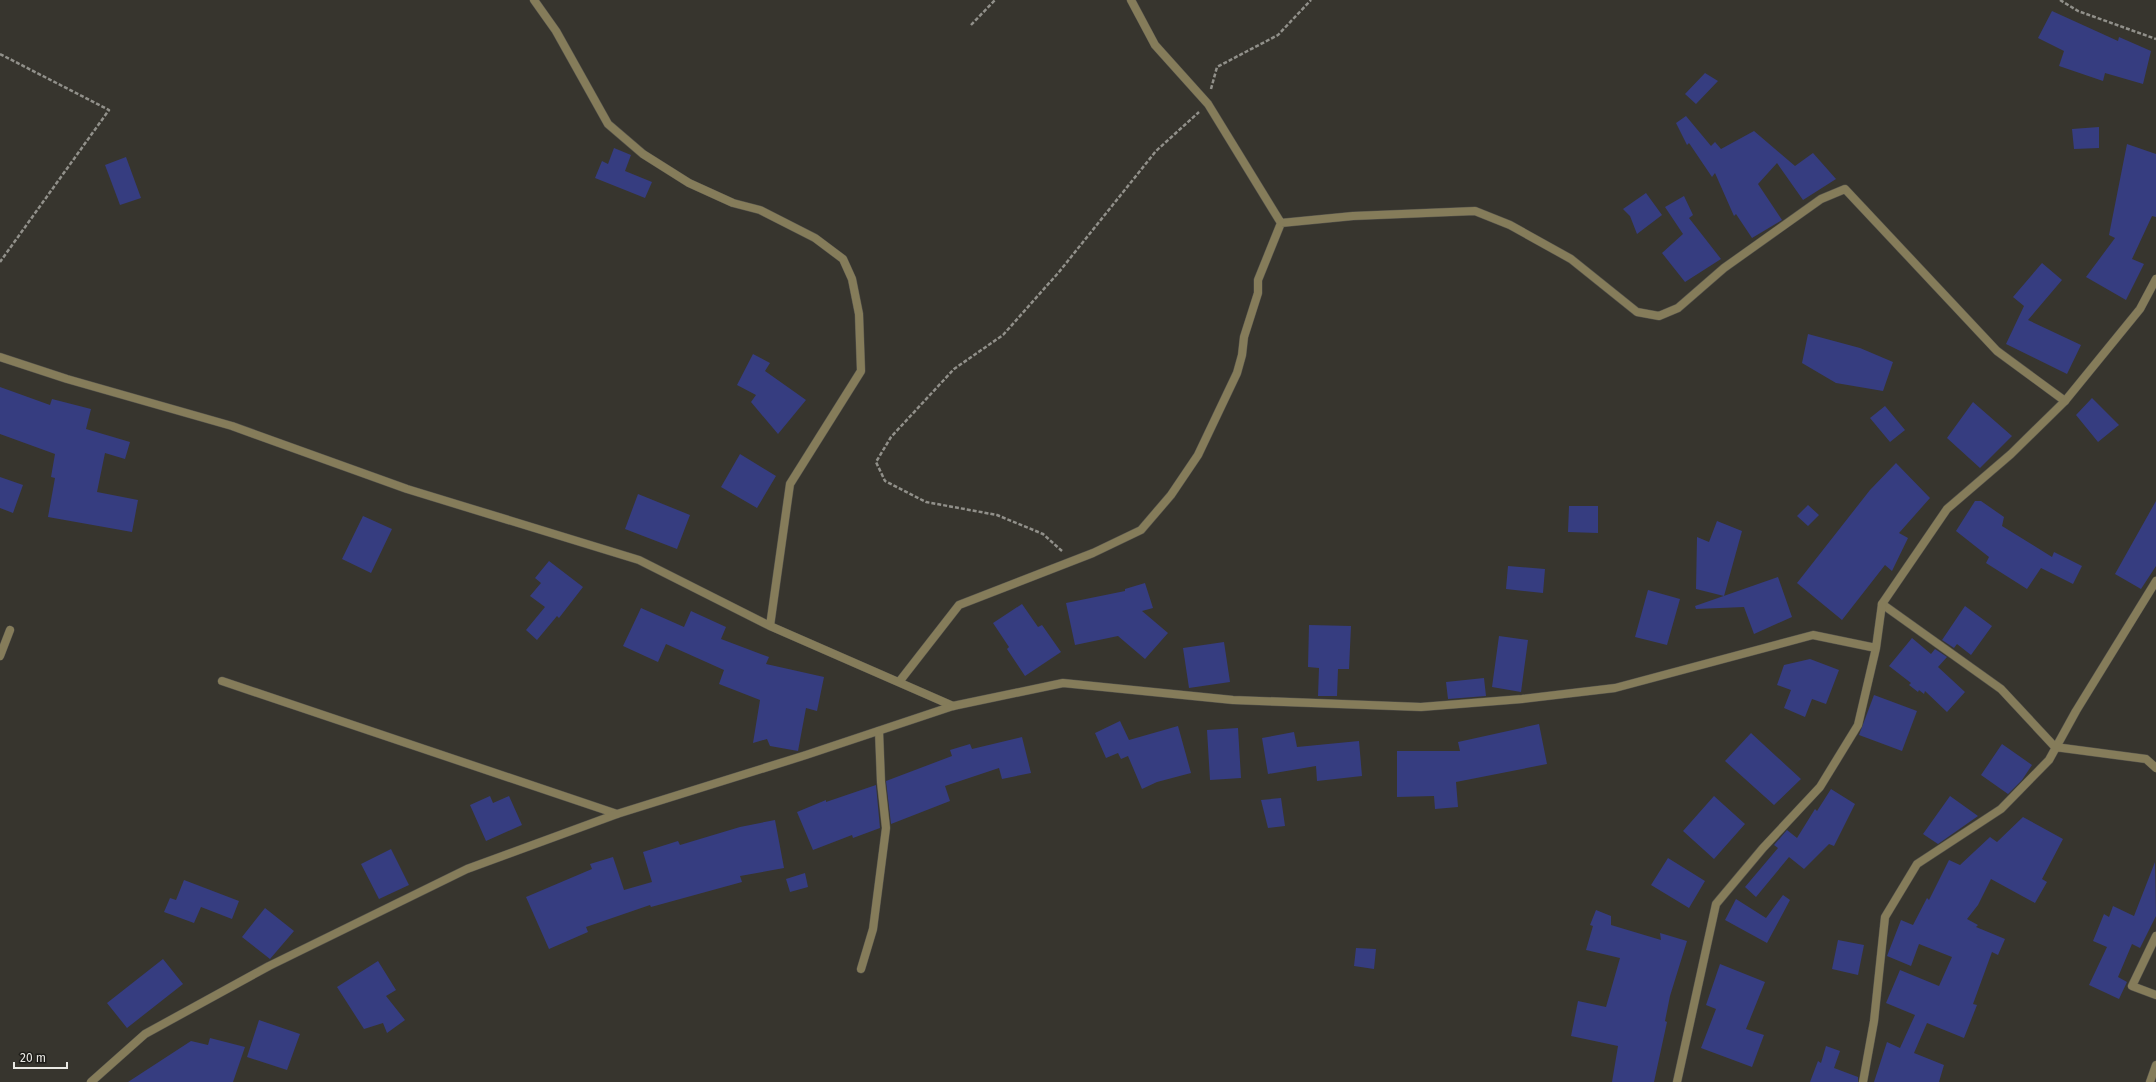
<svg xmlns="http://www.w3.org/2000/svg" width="2156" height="1082" font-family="'Fira Sans',sans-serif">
<rect width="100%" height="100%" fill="#37352e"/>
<path fill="#363d80" d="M 2052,11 L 2118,41 L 2119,37 L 2151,51 L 2143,84 L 2105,73 L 2103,81 L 2059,66 L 2064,51 L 2038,38 Z
M 1705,73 L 1718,81 L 1696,104 L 1685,94 Z
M 1686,116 L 1711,146 L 1715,142 L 1721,149 L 1754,131 L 1795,166 L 1813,153 L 1836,179 L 1803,200 L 1777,163 L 1758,184 L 1782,220 L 1752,238 L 1736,214 L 1734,216 L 1715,173 L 1712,177 L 1689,143 L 1687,145 L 1676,123 Z
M 2099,127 L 2099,148 L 2074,149 L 2072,129 Z
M 2127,144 L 2156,154 L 2156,217 L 2152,216 L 2132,259 L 2144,264 L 2126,300 L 2086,277 L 2115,238 L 2109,235 Z
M 614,148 L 631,155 L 625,171 L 652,182 L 645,198 L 595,178 L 602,161 L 608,164 Z
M 126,157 L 141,198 L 120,205 L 105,165 Z
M 1646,193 L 1662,215 L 1637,234 L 1630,216 L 1623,209 Z
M 1684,196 L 1693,215 L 1689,218 L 1721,259 L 1685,282 L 1662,253 L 1683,234 L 1665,207 Z
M 2042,263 L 2062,280 L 2028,320 L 2081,345 L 2067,374 L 2006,344 L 2024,306 L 2013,297 Z
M 1808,334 L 1860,348 L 1893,362 L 1883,391 L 1836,383 L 1802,363 Z
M 753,354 L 770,363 L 765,371 L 806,400 L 778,434 L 751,402 L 756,395 L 737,385 Z
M 0,387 L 50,405 L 52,399 L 91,409 L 86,429 L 130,442 L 125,459 L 105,453 L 97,492 L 138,500 L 132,532 L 48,517 L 55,478 L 51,477 L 55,454 L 0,434 Z
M 2092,398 L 2119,425 L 2098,442 L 2076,415 Z
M 1973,402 L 2012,436 L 1980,468 L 1947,438 Z
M 1885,406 L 1905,430 L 1890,442 L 1870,418 Z
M 740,454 L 776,476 L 757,508 L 721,487 Z
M 1896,463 L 1930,498 L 1899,533 L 1908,538 L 1892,571 L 1885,565 L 1842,620 L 1797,583 L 1870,490 Z
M 0,477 L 23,485 L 13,513 L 0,508 Z
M 638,494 L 690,515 L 677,549 L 625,529 Z
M 1975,501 L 1981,501 L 2004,517 L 2002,526 L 2052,557 L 2054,552 L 2082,566 L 2073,584 L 2041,568 L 2027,589 L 1986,563 L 1989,557 L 1956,531 Z
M 2156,501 L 2156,566 L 2141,589 L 2115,574 Z
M 1808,505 L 1819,515 L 1808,526 L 1797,516 Z
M 1569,506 L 1598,506 L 1598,533 L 1568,532 Z
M 363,516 L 392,529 L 371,573 L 342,559 Z
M 1717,521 L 1742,531 L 1724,596 L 1696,589 L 1697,537 L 1709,542 Z
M 549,561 L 583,587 L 559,618 L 557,616 L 537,640 L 526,630 L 545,607 L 530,596 L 541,583 L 535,578 Z
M 1508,566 L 1545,569 L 1543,593 L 1506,589 Z
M 1778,577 L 1792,617 L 1754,634 L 1744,607 L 1696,609 L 1695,606 Z
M 1145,583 L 1153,608 L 1142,611 L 1168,633 L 1145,659 L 1118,636 L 1075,645 L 1066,603 L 1125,591 L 1125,589 Z
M 1648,590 L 1680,599 L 1667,645 L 1635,637 Z
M 1022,604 L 1038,627 L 1042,625 L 1061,652 L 1025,676 L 1007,649 L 1009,647 L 993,623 Z
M 1965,606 L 1992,626 L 1971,655 L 1957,644 L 1954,648 L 1942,640 Z
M 641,608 L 684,627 L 691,611 L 726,627 L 721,639 L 769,657 L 766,664 L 824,677 L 817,711 L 806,708 L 798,751 L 770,746 L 767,739 L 753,743 L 760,700 L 719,684 L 724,670 L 666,644 L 658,662 L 623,646 Z
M 1309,625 L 1351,626 L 1349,669 L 1338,669 L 1337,696 L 1318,696 L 1319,668 L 1308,667 Z
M 1499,636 L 1528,640 L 1521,692 L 1492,687 Z
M 1912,638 L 1931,654 L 1935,649 L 1947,657 L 1938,667 L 1965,692 L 1947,712 L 1925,691 L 1924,694 L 1919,690 L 1918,692 L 1909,685 L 1911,683 L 1889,666 Z
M 1224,642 L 1230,682 L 1189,688 L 1183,648 Z
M 1810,659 L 1839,670 L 1826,704 L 1812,699 L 1805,717 L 1784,708 L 1791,690 L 1777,685 L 1784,665 Z
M 1484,678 L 1486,696 L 1448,699 L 1446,682 Z
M 1874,695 L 1917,711 L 1902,751 L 1859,735 Z
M 1120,721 L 1129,740 L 1178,726 L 1191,773 L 1157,782 L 1142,789 L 1128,756 L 1121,759 L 1118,753 L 1106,758 L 1095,733 Z
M 1539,724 L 1547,764 L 1456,782 L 1458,807 L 1435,809 L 1434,796 L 1397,797 L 1397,751 L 1460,751 L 1458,742 Z
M 1238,728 L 1241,778 L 1210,780 L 1207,730 Z
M 1294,732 L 1297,747 L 1359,741 L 1362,776 L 1317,781 L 1316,766 L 1268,774 L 1262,738 Z
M 1751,733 L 1801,779 L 1774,805 L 1725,761 Z
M 1022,737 L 1031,773 L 1002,779 L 999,768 L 945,786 L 950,801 L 891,824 L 886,781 L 952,756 L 950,750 L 970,744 L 972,749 Z
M 2002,744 L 2032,765 L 2022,780 L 2008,794 L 1981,775 Z
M 876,785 L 880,828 L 853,838 L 852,835 L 813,850 L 797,812 L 826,800 L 826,802 Z
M 1831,789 L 1855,804 L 1834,846 L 1829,844 L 1804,869 L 1789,857 L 1756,897 L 1745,887 L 1778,848 L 1774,845 L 1787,830 L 1797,838 L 1815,809 L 1817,811 Z
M 490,796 L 493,803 L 509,796 L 522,825 L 486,841 L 470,805 Z
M 1714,796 L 1745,824 L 1714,859 L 1683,831 Z
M 1950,796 L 1978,816 L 1938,844 L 1923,834 Z
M 1281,798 L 1285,826 L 1268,828 L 1261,800 Z
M 2023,817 L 2063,839 L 2042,879 L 2047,882 L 2035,903 L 1991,879 L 1978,905 L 1967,919 L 1978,925 L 1976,927 L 2005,939 L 1998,955 L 1992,952 L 1973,1004 L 1977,1005 L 1964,1038 L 1927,1023 L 1914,1053 L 1944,1065 L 1939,1082 L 1874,1082 L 1887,1042 L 1900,1048 L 1915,1015 L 1886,1003 L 1900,970 L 1939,986 L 1952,957 L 1919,944 L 1911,966 L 1887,956 L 1901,920 L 1913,925 L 1927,898 L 1929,900 L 1949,860 L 1960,865 L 1990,837 L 1997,842 Z
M 775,820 L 784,868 L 740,876 L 742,882 L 651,907 L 650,905 L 586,927 L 588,932 L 549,949 L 526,897 L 592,869 L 590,864 L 613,857 L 624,890 L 652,882 L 643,852 L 678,841 L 680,845 L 740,827 Z
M 391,849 L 409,885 L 379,899 L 361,864 Z
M 1668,858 L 1705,881 L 1689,908 L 1651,885 Z
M 2155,862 L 2156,916 L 2140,948 L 2132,944 L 2118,977 L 2127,982 L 2119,999 L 2089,985 L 2107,947 L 2093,941 L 2104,914 L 2109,917 L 2113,906 L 2134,916 Z
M 805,873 L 808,887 L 790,892 L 786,879 Z
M 184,880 L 239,901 L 232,919 L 201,907 L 194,923 L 164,912 L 170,898 L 176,900 Z
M 1783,895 L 1790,900 L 1767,943 L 1725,920 L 1736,899 L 1766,918 Z
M 265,908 L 294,931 L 270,959 L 242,937 Z
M 1596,910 L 1611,916 L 1611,925 L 1661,940 L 1660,933 L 1687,941 L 1670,996 L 1665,1021 L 1667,1022 L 1654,1082 L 1612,1082 L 1618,1046 L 1571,1036 L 1578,1001 L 1606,1007 L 1620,958 L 1586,950 L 1593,926 L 1590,925 Z
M 1838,940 L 1864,945 L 1858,975 L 1832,969 Z
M 1356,948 L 1376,949 L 1374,969 L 1354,966 Z
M 163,959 L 183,984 L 127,1028 L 107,1003 Z
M 378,961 L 396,990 L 386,996 L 405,1020 L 387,1033 L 383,1023 L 364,1029 L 337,987 Z
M 1720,964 L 1765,982 L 1746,1029 L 1764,1035 L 1752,1067 L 1701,1048 L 1716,1009 L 1706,1005 Z
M 259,1020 L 300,1034 L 287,1070 L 247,1057 Z
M 210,1038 L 245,1047 L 233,1082 L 128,1082 L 191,1041 L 208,1045 Z
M 1826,1046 L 1840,1051 L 1834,1068 L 1858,1077 L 1858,1082 L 1810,1082 L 1818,1061 L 1821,1063 Z"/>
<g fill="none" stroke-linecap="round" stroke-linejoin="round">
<g stroke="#54524b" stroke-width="9">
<path id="service" d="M 861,969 L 873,929 L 886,828 L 881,782 L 879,731"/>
</g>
<g stroke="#54524b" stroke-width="9">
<path id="minor" d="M 534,0 L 556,31 L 608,124 L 643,154 L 689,183 L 733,203 L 760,210 L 815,238 L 843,259 L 852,279 L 859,314 L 861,371 L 790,484 L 770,626
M 1131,0 L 1155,45 L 1208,104 L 1281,223
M 1281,223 L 1353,216 L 1475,211 L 1510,225 L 1571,259 L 1637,312 L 1659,316 L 1678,308 L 1724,268 L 1821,199 L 1845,189 L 1997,351 L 2065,401
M 0,357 L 67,379 L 232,426 L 407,489 L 639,560 L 770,626 L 953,706
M 1882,604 L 2001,689 L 2055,747 L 2146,759 L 2156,768
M 0,656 L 10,630
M 222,681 L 617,814
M 899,682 L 959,605 L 1093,553 L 1141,530 L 1171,495 L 1198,455 L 1237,373 L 1242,355 L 1244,337 L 1258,293 L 1258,280 L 1281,223
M 2156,936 L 2132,986 L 2156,995
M 1863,1082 L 1874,1021 L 1885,917 L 1917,864 L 2001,809 L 2049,760 L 2076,711 L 2156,581
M 2150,1082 L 2156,1065"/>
</g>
<g stroke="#54524b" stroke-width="9">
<path id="tertiary" d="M 91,1082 L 145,1034 L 269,966 L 467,869 L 617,814 L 806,755 L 953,706 L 1063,683 L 1233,700 L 1421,707 L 1522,699 L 1615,688 L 1813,635 L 1876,648
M 1677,1082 L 1716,904 L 1763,848 L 1820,787 L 1858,725 L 1876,648 L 1882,604 L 1947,509 L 2011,454 L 2065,401 L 2140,309 L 2156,279"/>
</g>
<path stroke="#91908a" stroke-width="2.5" stroke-dasharray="4 2" stroke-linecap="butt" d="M 2060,0 L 2078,11 L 2156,39
M 971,25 L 995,0
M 0,54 L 109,110 L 0,262
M 1211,89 L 1217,67 L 1278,35 L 1311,0
M 1062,551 L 1043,534 L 997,515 L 926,502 L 885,481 L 876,462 L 891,437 L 954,369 L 1003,335 L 1059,272 L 1156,151 L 1199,112"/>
<use href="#service" stroke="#857c5a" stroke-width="8"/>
<use href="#minor" stroke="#857c5a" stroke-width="8"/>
<use href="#tertiary" stroke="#857c5a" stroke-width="8"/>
</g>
<path d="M14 1062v6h53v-6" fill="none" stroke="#eae9e4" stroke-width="2"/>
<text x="20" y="1062" font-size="12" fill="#eae9e4" stroke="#1e1d19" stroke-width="3" paint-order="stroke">20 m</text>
</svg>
